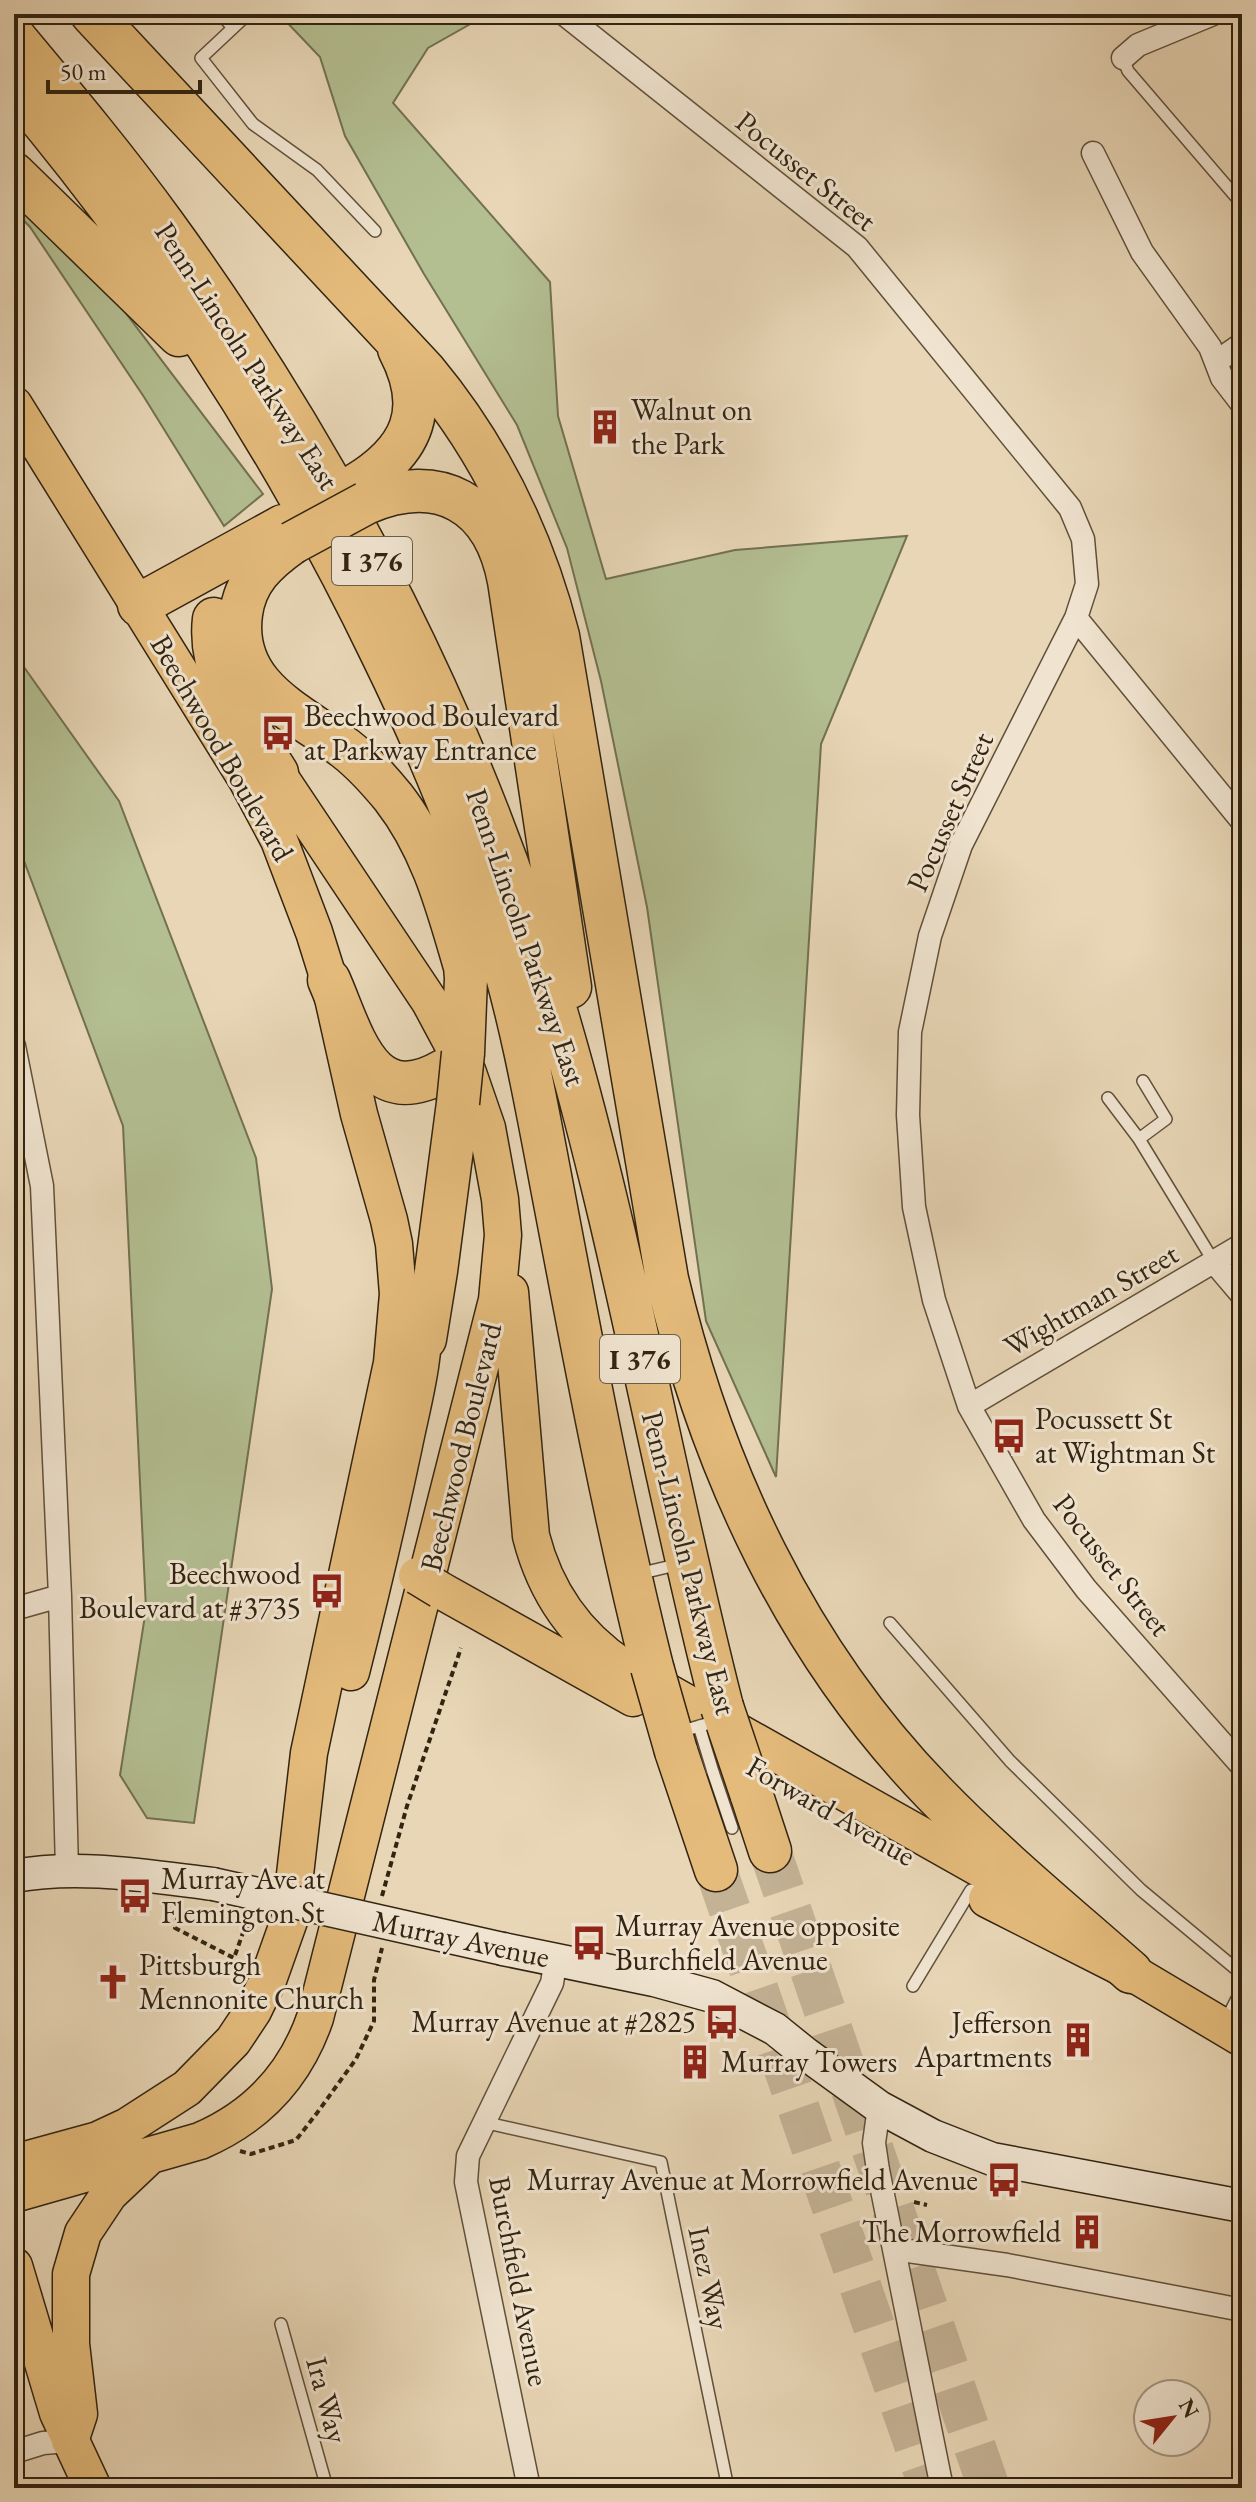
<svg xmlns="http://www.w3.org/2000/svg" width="1256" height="2502" font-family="'EB Garamond',serif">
<rect width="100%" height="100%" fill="#e8d6b6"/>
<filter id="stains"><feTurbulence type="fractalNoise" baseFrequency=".0025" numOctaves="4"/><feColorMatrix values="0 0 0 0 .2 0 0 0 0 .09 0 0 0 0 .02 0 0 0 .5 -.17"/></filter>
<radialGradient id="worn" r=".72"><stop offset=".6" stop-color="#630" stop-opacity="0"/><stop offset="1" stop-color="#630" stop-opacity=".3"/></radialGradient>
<path fill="#b3be91" stroke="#727151" stroke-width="2" d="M 279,14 L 488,14 L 428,48 L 393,103 L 550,282 L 558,416 L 606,579 L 735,550 L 907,536 L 821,744 L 776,1477 L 706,1321 L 647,907 L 601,681 L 567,548 L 517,425 L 424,274 L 345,136 L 320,57 Z
M 14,201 L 78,250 L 263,494 L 224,526 L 144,397 L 30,227 L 14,210 Z
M 14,653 L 119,801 L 256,1158 L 272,1289 L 194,1823 L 147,1818 L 120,1775 L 146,1609 L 123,1126 L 14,834 Z"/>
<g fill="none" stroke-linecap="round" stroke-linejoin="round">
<path stroke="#c4b295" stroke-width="42" stroke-dasharray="42 21" stroke-linecap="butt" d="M 770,1851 L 989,2488
M 716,1870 L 930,2488"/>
<g stroke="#60503a" stroke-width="14">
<path id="lane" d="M 221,14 L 233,28 L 201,58 L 253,124 L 317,170 L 375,231
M 233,28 L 248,14
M 1123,58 L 1128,71 L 1242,204
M 1143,1081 L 1166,1119 L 1139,1139 L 1214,1262
M 1108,1098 L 1139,1139
M 638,1574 L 680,1564
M 890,1623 L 1010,1761 L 1141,1890 L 1242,1974
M 713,1772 L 732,1828
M 913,1986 L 971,1890
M 1225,2022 L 1242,1989
M 483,2122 L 661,2162 L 728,2488
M 281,2324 L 327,2488"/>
</g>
<g stroke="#60503a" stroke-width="25">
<path id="street" d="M 564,14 L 857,247 L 1070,508 L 1083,539 L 1087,584 L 1076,618 L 961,845 L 930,936 L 910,1032 L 908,1115 L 914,1207 L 934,1300 L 969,1406 L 1034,1520 L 1086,1589 L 1242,1766
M 1123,58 L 1138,45 L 1213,14
M 1093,153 L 1142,252 L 1210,347 L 1222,378 L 1242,404
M 1216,362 L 1242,344
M 1076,618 L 1242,821
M 14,1046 L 42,1186 L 60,1596 L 67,1870
M 1214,1262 L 1242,1295
M 969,1406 L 1242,1245
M 14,1609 L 60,1596
M 879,2107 L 874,2143 L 878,2170 L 942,2488
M 894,2249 L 1007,2265 L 1242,2310
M 14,2452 L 43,2443 L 70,2441
M 529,2488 L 466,2182 L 468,2156 L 552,1983 L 556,1959"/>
</g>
<g stroke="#322411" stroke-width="35">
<path id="secondary" d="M 14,1876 C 80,1864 147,1876 213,1884
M 503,1949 L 654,1980 L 712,1996 L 775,2029 L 806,2054 L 879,2107 L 933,2136 L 992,2159 L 1242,2206"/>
</g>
<g stroke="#322411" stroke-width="39">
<path id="primary" d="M 14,405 L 247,780 L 279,840 L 314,932 L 329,980 L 359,1114 L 389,1220 L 394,1244 L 398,1294 L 392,1363 L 309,1753 L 290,1918 L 268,1980 L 253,2011 L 233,2041 L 187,2088 L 128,2126 L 98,2140 L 14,2163
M 510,1292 L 531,1536 C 545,1591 576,1636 623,1667 L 1004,1882 L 1025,1897
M 440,1590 L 633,1698
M 351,1672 C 370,1597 388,1521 404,1445 C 413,1401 426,1356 423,1312
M 987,1899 L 1131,1972 L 1242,2038
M 14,2194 L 200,2141 C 256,2117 295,2076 315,2018 L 497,1300 L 503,1235 L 500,1199 L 487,1128 L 468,1073 L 430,1002 L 277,773 L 260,753
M 14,2266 L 58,2413 L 93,2488
M 70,2441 L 79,2414 L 71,2344 L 71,2274 L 83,2233 L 109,2194 L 146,2159"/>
</g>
<g stroke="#322411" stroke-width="45">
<path id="highway" d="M 92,14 L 424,370 C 489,448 533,538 558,636 L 667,1279 C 712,1470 797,1652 934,1793 C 996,1857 1064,1913 1131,1972
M 14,37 C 65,98 117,160 164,225 C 337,463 474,732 557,1015 C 624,1242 663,1477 722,1707
M 14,87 C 160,260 284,450 382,654 C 425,742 464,834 493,928 C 522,1019 538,1114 556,1208 C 585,1361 614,1515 652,1667
M 14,174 L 179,335
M 356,485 C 412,451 431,410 399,349
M 366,503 C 439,472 494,502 509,581 L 570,987
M 292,543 C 265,562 245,581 241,614 C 231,687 299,713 346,749 C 364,763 379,780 393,797 C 433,848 448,909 466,970
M 139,605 L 283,526
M 214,619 C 207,677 248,726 277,773
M 329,980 C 353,1034 369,1114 445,1070
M 463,1053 L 466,978 L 463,942
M 425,1339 L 436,1271 L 458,1103
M 676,1751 L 716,1870
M 751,1793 L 770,1851"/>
</g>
<path stroke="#322411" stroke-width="4" stroke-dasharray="6 4" stroke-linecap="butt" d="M 382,1896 L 407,1806 L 461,1648
M 180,1908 L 175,1928 L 234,1958 L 245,1927 L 254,1930
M 240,2151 L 251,2154 L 296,2140 L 317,2113 L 356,2059 L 374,2021 L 374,1980 L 382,1948
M 914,2202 L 927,2205"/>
<use href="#lane" stroke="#f0e4d0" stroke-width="11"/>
<use href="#street" stroke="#f0e4d0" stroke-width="22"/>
<use href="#secondary" stroke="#f0e4d0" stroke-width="32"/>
<use href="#primary" stroke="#e4bb7b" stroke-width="36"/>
<use href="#highway" stroke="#e4bb7b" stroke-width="42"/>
<g stroke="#60503a" stroke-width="14" stroke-linecap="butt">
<path id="lane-bridge" d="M 699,1726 L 713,1772
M 679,1732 L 717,1721"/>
</g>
<g stroke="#322411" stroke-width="35" stroke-linecap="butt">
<path id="secondary-bridge" d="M 213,1884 L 503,1949"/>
</g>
<g stroke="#322411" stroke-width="39" stroke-linecap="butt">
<path id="primary-bridge" d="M 417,1576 L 440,1590"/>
</g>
<g stroke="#322411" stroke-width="45" stroke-linecap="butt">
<path id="highway-bridge" d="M 292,543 L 366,503
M 458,1103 L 463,1053
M 652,1667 L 676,1751
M 722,1707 L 751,1793"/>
</g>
<use href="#lane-bridge" stroke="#f0e4d0" stroke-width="11"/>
<use href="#secondary-bridge" stroke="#f0e4d0" stroke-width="32"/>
<use href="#primary-bridge" stroke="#e4bb7b" stroke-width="36"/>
<use href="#highway-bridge" stroke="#e4bb7b" stroke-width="42"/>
</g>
<defs>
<g id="building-bare" transform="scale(2.76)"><path d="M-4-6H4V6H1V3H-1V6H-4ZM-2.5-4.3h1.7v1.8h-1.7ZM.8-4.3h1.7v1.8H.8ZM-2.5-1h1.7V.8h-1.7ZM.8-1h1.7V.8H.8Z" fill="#8f2418" stroke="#f0e4d0" stroke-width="2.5" paint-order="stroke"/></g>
<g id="bus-bare" transform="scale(2.76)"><path d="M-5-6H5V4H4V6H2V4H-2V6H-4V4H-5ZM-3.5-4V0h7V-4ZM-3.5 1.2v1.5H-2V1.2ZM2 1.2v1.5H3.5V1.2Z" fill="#8f2418" stroke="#f0e4d0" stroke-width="2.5" paint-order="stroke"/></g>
<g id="church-bare" transform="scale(2.76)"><path d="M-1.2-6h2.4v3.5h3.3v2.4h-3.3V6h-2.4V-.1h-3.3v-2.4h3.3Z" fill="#8f2418" stroke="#f0e4d0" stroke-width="2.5" paint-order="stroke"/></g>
</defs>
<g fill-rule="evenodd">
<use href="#building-bare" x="605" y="427"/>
<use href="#bus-bare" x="278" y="733"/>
<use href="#bus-bare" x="1009" y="1436"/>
<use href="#bus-bare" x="327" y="1591"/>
<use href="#bus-bare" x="135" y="1896"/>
<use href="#bus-bare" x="589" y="1943"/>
<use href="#church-bare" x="113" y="1982"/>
<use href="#bus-bare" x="722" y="2022"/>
<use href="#building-bare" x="1078" y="2040"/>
<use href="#building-bare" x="695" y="2062"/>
<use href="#bus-bare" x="1004" y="2180"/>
<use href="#building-bare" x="1087" y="2232"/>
</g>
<g text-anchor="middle" stroke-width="6" stroke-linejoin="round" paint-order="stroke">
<g fill="#f0e4d0" stroke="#6b5e4a" stroke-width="2">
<rect x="332" y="537" width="80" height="48" rx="6"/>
<rect x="600" y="1335" width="80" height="48" rx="6"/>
</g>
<g font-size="28" font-weight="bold" fill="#322411">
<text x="372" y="571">I 376</text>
<text x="640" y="1369">I 376</text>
</g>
<g font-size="30" fill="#322411" stroke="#f0e4d0">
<text transform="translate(806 171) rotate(39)" y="10">Pocusset Street</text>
<text transform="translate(247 356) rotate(57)" y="10">Penn-Lincoln Parkway East</text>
<text transform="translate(222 748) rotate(60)" y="10">Beechwood Boulevard</text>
<text transform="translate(950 812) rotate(-66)" y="10">Pocusset Street</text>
<text transform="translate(526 937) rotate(71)" y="10">Penn-Lincoln Parkway East</text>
<text transform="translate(1091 1300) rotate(-30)" y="10">Wightman Street</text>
<text transform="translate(461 1447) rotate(-76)" y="10">Beechwood Boulevard</text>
<text transform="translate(689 1563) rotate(76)" y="10">Penn-Lincoln Parkway East</text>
<text transform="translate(1112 1565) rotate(52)" y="10">Pocusset Street</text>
<text transform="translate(831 1811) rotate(30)" y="10">Forward Avenue</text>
<text transform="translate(461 1939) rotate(12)" y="10">Murray Avenue</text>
<text transform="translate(709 2278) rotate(78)" y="10">Inez Way</text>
<text transform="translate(519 2281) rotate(79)" y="10">Burchfield Avenue</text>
<text transform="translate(327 2400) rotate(75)" y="10">Ira Way</text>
</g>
<g font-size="30" fill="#322411" stroke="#f0e4d0" text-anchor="start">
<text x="631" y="420">Walnut on<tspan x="631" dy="34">the Park</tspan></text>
<text x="304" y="726">Beechwood Boulevard<tspan x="304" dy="34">at Parkway Entrance</tspan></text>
<text x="1035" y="1429">Pocussett St<tspan x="1035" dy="34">at Wightman St</tspan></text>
<text x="301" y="1584" text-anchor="end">Beechwood<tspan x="301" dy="34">Boulevard at #3735</tspan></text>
<text x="161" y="1889">Murray Ave at<tspan x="161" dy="34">Flemington St</tspan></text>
<text x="615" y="1936">Murray Avenue opposite<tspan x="615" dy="34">Burchfield Avenue</tspan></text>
<text x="139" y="1975">Pittsburgh<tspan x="139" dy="34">Mennonite Church</tspan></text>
<text x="696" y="2032" text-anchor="end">Murray Avenue at #2825</text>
<text x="1052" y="2033" text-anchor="end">Jefferson<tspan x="1052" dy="34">Apartments</tspan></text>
<text x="721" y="2072">Murray Towers</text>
<text x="978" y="2190" text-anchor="end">Murray Avenue at Morrowfield Avenue</text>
<text x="1061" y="2242" text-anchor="end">The Morrowfield</text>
</g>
</g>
<rect width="1256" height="2502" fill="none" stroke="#e8d6b6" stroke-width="48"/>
<rect x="16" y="16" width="1224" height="2470" fill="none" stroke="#322411" stroke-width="4"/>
<rect x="24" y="24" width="1208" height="2454" fill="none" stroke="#322411" stroke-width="2"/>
<g transform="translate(1172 2418) rotate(60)"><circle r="38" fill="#f0e4d0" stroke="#a49784" stroke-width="2"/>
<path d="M0-6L14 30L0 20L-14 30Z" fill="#8f2418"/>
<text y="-12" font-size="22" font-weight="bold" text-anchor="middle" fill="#322411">N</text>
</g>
<path d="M48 80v12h152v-12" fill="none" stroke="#322411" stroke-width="4"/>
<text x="60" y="80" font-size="24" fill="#322411" stroke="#f0e4d0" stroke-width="6" paint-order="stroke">50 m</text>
<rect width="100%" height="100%" filter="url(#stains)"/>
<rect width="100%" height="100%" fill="url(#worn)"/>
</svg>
